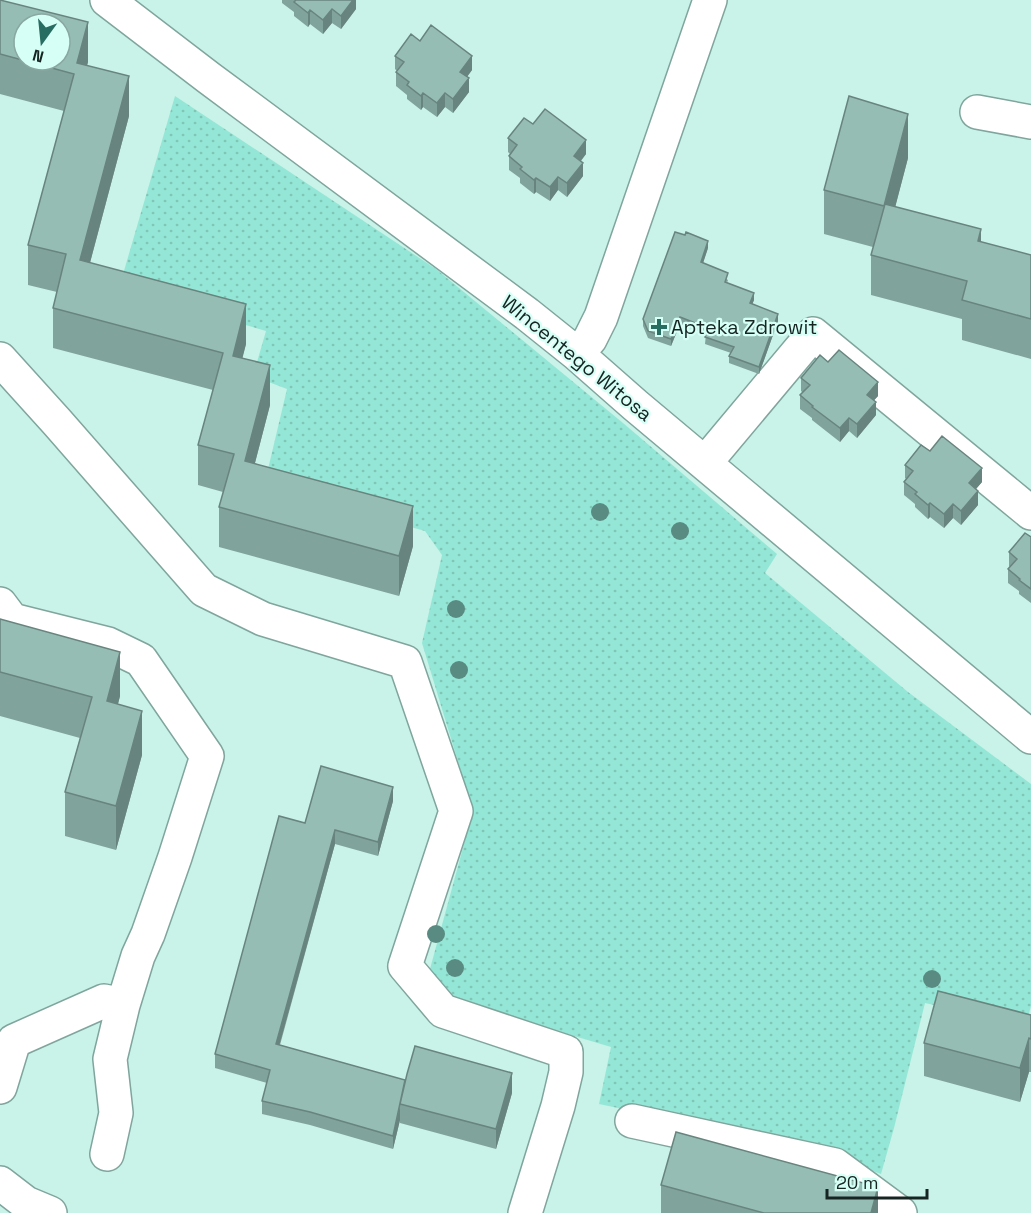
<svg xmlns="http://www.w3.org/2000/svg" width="1031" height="1213" font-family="'Space Grotesk',sans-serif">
<defs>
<pattern id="grass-dots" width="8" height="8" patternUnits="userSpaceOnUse" patternTransform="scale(1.5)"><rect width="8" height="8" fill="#94e7d6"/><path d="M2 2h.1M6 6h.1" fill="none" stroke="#7fc6b7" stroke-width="1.8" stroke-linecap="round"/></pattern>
</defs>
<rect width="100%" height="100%" fill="#c9f2e8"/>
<path fill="url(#grass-dots)" d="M 175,96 L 436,269 L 623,423 L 777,554 L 765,573 L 908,692 L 1031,784 L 1031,1006 L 1026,1025 L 925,1003 L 894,1128 L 881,1174 L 814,1149 L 599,1104 L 611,1047 L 454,1000 L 430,969 L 473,811 L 422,643 L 442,555 L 425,531 L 264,486 L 287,389 L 253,376 L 266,331 L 119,288 Z"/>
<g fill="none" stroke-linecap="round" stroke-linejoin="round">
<g stroke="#7fa59d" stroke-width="36">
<path id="minor" d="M 107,0 L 209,78 L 527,314 L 577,354 L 635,405 L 1031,737
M 977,112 L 1031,122
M 577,354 L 590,339 L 601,317 L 710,0
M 0,359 L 57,422 L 204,590 L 263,619 L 405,662 L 456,811 L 405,966 L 443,1011 L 566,1052 L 566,1072 L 558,1106 L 525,1213
M 705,463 L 813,334 L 1031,513
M 0,604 L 12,620 L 108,644 L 141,660 L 207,756 L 175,857 L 148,934 L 138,956 L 123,1005 L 104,1001 L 14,1041 L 0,1087
M 632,1121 L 835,1165 L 900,1213
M 107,1154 L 116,1113 L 110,1059 L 123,1005
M 0,1183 L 26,1203 L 50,1213"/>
</g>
<use href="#minor" stroke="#fff" stroke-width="33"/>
</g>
<g fill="#5a8b82">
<circle cx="600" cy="512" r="9"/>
<circle cx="680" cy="531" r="9"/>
<circle cx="456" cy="609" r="9"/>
<circle cx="459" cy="670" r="9"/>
<circle cx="436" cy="934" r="9"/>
<circle cx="455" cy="968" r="9"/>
<circle cx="932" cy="979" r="9"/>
</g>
<path fill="#80a39b" d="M 0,0 L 88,62 L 87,65 L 129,116 L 90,263 L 246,344 L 242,358 L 270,405 L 255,463 L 413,546 L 399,596 L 219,547 L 219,507 L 223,492 L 198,485 L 198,445 L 213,390 L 53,348 L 53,308 L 57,292 L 28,285 L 28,245 L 64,111 L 0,94 Z
M 282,0 L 356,0 L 356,9 L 341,29 L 332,23 L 323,34 L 310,24 L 308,27 L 294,16 L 294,12 L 282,3 Z
M 420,41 L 472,70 L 467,77 L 469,92 L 453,113 L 445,107 L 437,117 L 423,107 L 421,110 L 407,99 L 407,95 L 396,86 L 396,72 L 397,71 L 395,69 L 395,56 Z
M 508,138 L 586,154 L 581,161 L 583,176 L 567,197 L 558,190 L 550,201 L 536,192 L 534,194 L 520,183 L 520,178 L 509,170 L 509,156 L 510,154 L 508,152 Z
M 908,158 L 895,207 L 981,242 L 1031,255 L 1031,359 L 962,340 L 962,319 L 871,295 L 871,255 L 873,247 L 824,234 L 824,190 Z
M 708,248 L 703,263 L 728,280 L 727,283 L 754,300 L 752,304 L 778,321 L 759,374 L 729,363 L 729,356 L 731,353 L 705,344 L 706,334 L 680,324 L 671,346 L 648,338 L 643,326 L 643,319 Z
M 828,362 L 878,396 L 874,400 L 876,415 L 857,438 L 849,431 L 840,442 L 812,420 L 812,418 L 800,409 L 800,395 L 803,393 L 801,391 L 801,378 Z
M 905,465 L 982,482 L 976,489 L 978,505 L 961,525 L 953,518 L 944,528 L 930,517 L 928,519 L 915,507 L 915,504 L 904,495 L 904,482 L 906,479 L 905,478 Z
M 1031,537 L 1031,603 L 1019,594 L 1019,591 L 1008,583 L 1008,569 L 1010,567 L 1009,566 L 1009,552 Z
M 0,619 L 120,696 L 118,704 L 142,755 L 116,850 L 65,836 L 65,792 L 80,738 L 0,716 Z
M 393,801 L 378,856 L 335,844 L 280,1045 L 405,1080 L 512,1093 L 496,1149 L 400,1123 L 400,1120 L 393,1149 L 310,1125 L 262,1114 L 262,1101 L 267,1083 L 215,1068 L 215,1054 L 305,823 Z
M 1031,1015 L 1031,1072 L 1029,1072 L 1020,1102 L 924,1076 L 924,1043 Z
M 661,1185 L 878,1213 L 661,1213 Z"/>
<path fill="#68847e" d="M 353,0 L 356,0 L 356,9 L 341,29 L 341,16 Z
M 332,9 L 332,23 L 323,34 L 323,20 Z
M 310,10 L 310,24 L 308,27 L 308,13 Z
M 88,22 L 88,62 L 77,103 L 77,63 Z
M 472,56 L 472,70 L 460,86 L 460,72 Z
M 129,76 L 129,116 L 80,300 L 80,260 Z
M 469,78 L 469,92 L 453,113 L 453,99 Z
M 423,93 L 423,107 L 421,110 L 421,96 Z
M 445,93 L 445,107 L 437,117 L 437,103 Z
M 908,114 L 908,158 L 884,250 L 884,206 Z
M 586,140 L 586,154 L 574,169 L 574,156 Z
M 583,163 L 583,176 L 567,197 L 567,183 Z
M 558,177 L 558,190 L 550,201 L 550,187 Z
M 536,178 L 536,192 L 534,194 L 534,180 Z
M 981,229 L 981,270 L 978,241 Z
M 708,241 L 708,248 L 701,269 L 701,262 Z
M 754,293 L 754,300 L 750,310 L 750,303 Z
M 246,304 L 246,344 L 233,396 L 233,356 Z
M 778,314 L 778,321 L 759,374 L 759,367 Z
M 680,317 L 680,324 L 671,346 L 671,339 Z
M 270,365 L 270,405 L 245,501 L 245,461 Z
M 878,382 L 878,396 L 867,408 L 867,395 Z
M 876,402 L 876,415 L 857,438 L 857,424 Z
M 849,418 L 849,431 L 840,442 L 840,428 Z
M 982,468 L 982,482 L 969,497 L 969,483 Z
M 978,491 L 978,505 L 961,525 L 961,511 Z
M 930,503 L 930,517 L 928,519 L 928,505 Z
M 953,504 L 953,518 L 944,528 L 944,514 Z
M 413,506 L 413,546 L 399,596 L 399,556 Z
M 120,652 L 120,696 L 107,745 L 107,701 Z
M 142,711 L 142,755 L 116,850 L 116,806 Z
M 393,787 L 393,801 L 378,856 L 378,842 Z
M 335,830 L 335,844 L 276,1057 L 276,1044 Z
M 1029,1038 L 1029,1072 L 1020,1102 L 1020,1068 Z
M 512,1073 L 512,1093 L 496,1149 L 496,1129 Z
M 400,1106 L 400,1120 L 393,1149 L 393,1136 Z
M 878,1187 L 878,1213 L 871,1213 Z"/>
<path fill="#95bdb4" stroke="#68847e" stroke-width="1.5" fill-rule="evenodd" d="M 0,0 L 88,22 L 77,63 L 129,76 L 80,260 L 246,304 L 233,356 L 270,365 L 245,461 L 413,506 L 399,556 L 219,507 L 234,454 L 198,445 L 223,353 L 53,308 L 66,254 L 28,245 L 74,74 L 0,54 ZM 24,24 L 60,24 L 60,60 L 24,60 Z
M 296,0 L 353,0 L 341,16 L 332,9 L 323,20 L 310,10 L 308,13 L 294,2 Z
M 431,25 L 472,56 L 460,72 L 469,78 L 453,99 L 445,93 L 437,103 L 423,93 L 421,96 L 407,85 L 409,82 L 396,72 L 404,62 L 395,56 L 411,34 L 420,41 Z
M 849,96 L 908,114 L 884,206 L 824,190 Z
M 545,109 L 586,140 L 574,156 L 583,163 L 567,183 L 558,177 L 550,187 L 536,178 L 534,180 L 520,169 L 522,167 L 509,156 L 517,145 L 508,138 L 524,118 L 533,124 Z
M 885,204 L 981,229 L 978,241 L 1031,255 L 1031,319 L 962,300 L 967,281 L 871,255 Z
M 675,232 L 685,235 L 686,232 L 708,241 L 701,262 L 728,273 L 725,282 L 754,293 L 750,303 L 778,314 L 759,367 L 729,356 L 734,347 L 705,337 L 708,328 L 680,317 L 671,339 L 648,331 L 643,319 Z
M 839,350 L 878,382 L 867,395 L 876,402 L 857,424 L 849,418 L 840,428 L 812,407 L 813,406 L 800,395 L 810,385 L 801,378 L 820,355 L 828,362 Z
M 942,436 L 982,468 L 969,483 L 978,491 L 961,511 L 953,504 L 944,514 L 930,503 L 928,505 L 915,494 L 917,492 L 904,482 L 913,471 L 905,465 L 921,445 L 930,451 Z
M 1025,533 L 1031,537 L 1031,589 L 1019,580 L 1020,579 L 1008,569 L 1017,559 L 1009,552 Z
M 0,619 L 120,652 L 107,701 L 142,711 L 116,806 L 65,792 L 92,697 L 0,672 Z
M 321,766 L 393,787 L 378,842 L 335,830 L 276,1044 L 405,1080 L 393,1136 L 310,1112 L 262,1101 L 270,1070 L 215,1054 L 279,816 L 305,823 Z
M 938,991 L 1031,1015 L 1031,1039 L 1029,1038 L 1020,1068 L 924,1043 Z
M 415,1046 L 512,1073 L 496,1129 L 400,1104 L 407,1074 Z
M 676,1132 L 878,1187 L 871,1213 L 764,1213 L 661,1185 Z"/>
<path fill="#286d62" stroke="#d6fff6" stroke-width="2" d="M656 318h6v6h6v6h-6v6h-6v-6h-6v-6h6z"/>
<g text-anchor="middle" stroke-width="4.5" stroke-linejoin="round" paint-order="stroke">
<g font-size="20" fill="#162522" stroke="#d6fff6" text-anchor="start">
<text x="671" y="334">Apteka Zdrowit</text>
</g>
<g font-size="20" fill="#162522" stroke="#d6fff6">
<text transform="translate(577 358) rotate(39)" y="7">Wincentego Witosa</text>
</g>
</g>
<g transform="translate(42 42) rotate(195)"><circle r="28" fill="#d6fff6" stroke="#89a8a1" stroke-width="1.5"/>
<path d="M0-4.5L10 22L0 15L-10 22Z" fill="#286d62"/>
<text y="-9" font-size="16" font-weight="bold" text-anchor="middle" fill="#162522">N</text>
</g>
<path d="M827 1189v9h100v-9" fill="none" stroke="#162522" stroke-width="3"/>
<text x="836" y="1189" font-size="18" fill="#162522" stroke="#d6fff6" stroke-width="4.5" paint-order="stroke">20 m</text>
</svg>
